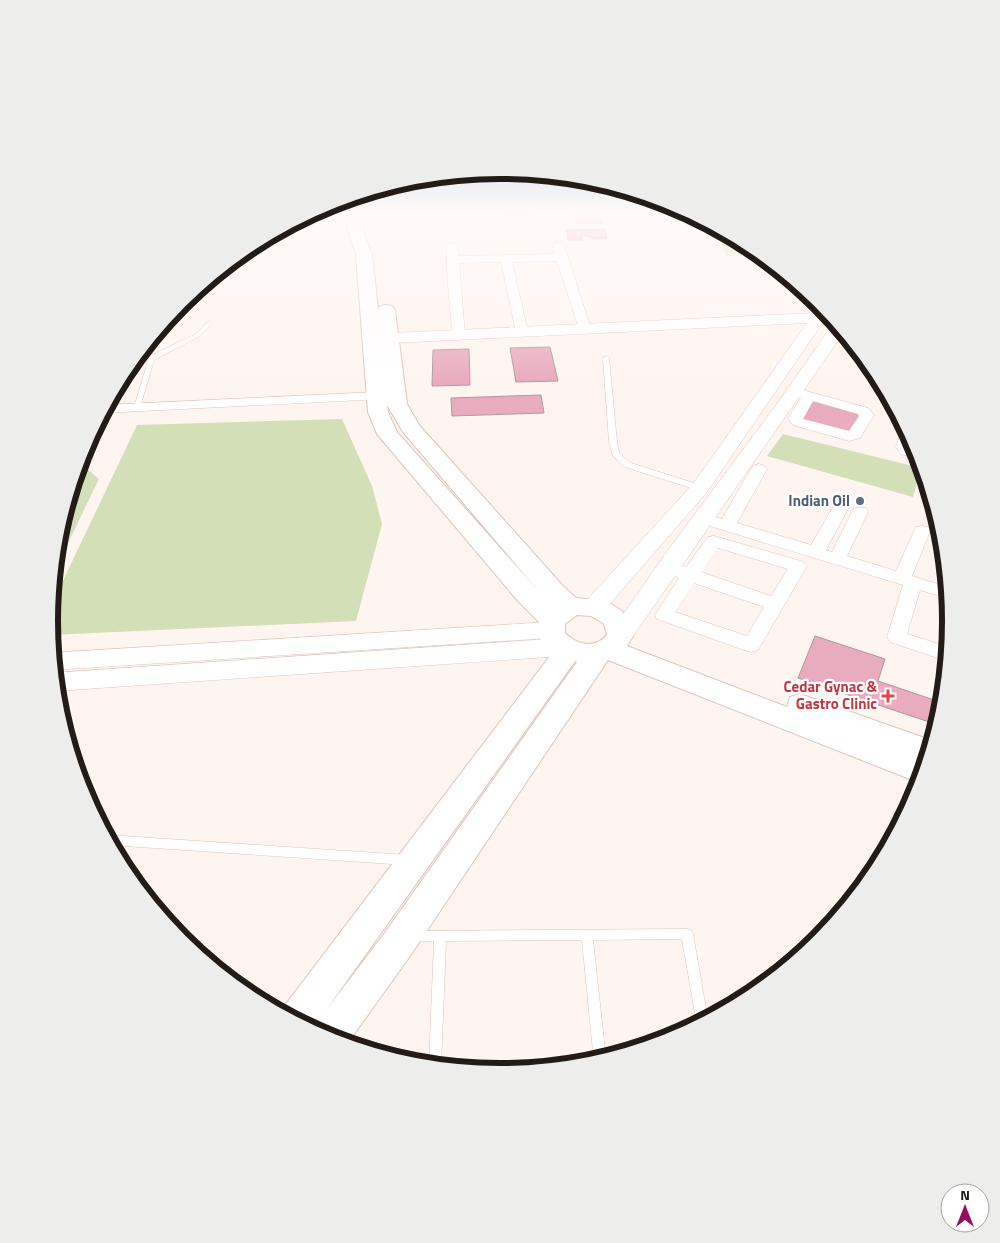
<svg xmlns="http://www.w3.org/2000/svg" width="1000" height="1243" font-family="'Titillium Web',sans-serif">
<rect width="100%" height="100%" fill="#fff5f0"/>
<path fill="#d2dfb7" d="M 720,242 L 742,242 L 762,255 L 726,256 Z
M 342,419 L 372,486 L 382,524 L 356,621 L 50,635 L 50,608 L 137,425 Z
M 783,434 L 921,468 L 913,497 L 767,456 Z
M 79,462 L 99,479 L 53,574 L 57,533 Z"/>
<path fill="#e9abbe" stroke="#b0979e" d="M 507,211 L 530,211 L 531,214 L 507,215 Z
M 574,211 L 598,211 L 599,215 L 591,215 L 592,218 L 601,218 L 603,223 L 578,224 Z
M 605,229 L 607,239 L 591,239 L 591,236 L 582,236 L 583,240 L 568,240 L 566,230 Z
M 550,347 L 558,381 L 516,382 L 510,348 Z
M 469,349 L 470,385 L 432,386 L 433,350 Z
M 541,395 L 544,413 L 452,416 L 451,398 Z
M 813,400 L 861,412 L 849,433 L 800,421 Z
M 815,636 L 885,659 L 878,681 L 943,703 L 938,725 L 798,678 Z"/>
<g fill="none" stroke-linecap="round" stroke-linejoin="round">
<g stroke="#dcc5b9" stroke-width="1">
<path id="service" d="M 209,321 L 212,323 L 200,336 L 154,360 L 140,407 L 137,409 L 135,408 L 134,407 L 149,358 L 152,355 L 196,334 Z
M 606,356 L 609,358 L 617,442 L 619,453 L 631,463 L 703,486 L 704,488 L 703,490 L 697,490 L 625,467 L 613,456 L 609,442 L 603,358 Z
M 108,835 L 407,855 L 411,857 L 412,860 L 411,863 L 407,865 L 110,845 L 106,836 Z
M 687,929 L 691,930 L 693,934 L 708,1020 L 697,1025 L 682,939 L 593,940 L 606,1059 L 594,1062 L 582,940 L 446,941 L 441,1066 L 429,1066 L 434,941 L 413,941 L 409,940 L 407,936 L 409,932 L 413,931 Z"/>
</g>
<g stroke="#dcc5b9" stroke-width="1">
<path id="minor" d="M 558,242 L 564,245 L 591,329 L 590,332 L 585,333 L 579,329 L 557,261 L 512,262 L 528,332 L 522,336 L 516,332 L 501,262 L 459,263 L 465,335 L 464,338 L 454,338 L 453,335 C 451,320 444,253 448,244 L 456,244 L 459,256 L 555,254 L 552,245 Z
M 795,388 L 868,408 L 874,415 L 860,438 L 849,441 L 793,425 L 788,418 L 801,398 L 790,395 L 788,392 L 790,389 ZM 813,401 L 858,414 L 859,416 L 849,431 L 803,419 Z
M 377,392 L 382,393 L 384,396 L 382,399 L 102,413 L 107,405 Z
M 906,428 L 913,442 L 912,447 L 917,450 L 920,460 L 901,454 L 896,447 L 901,432 Z
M 759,464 L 765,466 L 767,469 L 737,523 L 811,545 L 835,504 L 847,504 L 849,507 L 826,550 L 832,552 L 854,508 L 866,508 L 868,512 L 847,556 L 896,571 L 916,527 L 922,526 L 928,527 L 930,531 L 912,576 L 948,587 L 949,599 L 920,590 L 907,634 L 949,647 L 947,661 L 890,642 L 887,637 L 903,585 L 697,522 L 695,518 L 697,514 L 703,513 L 722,519 L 751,469 L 753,466 Z
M 714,536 L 804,562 L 807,566 L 758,650 L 751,652 L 744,650 L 657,619 L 655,615 L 679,578 L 661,571 L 658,567 L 661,563 L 667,561 L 686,567 L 708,537 ZM 718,548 L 788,569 L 771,596 L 701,572 ZM 694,583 L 764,607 L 747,636 L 675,612 Z"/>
</g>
<g stroke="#dcc5b9" stroke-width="1">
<path id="tertiary" d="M 822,306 L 834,321 L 823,322 L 707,492 L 602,613 L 594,615 L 586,613 L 582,607 L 586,601 L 693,484 L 807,323 L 372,344 L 366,343 L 364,339 L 366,335 L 372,334 L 814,313 L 817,308 Z
M 836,323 L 844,332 L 629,642 L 620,644 L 611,642 L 608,636 L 666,553 L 779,401 L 833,324 Z
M 550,622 L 558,624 L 562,630 L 558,636 L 550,638 L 53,670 L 52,653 Z
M 563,638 L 572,641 L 575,647 L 572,653 L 563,656 L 56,691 L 54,673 Z"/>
</g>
<g stroke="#dcc5b9" stroke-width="2">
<path id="secondary" d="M 342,211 L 356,211 L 372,255 L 378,310 L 380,306 L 386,305 L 392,306 L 395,310 L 407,404 L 419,425 L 562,585 L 576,598 L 596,600 L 611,604 L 622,611 L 633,628 L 633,636 L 627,646 L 787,707 L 790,697 L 800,694 L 933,741 L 920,783 L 608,660 L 410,956 L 347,1044 L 327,1038 L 313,1031 L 314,1028 L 312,1030 L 280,1013 L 283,1008 L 553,652 C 542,645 536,635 539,622 L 518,601 L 377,434 L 368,412 L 356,255 ZM 387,405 L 403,432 L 542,595 L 397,432 L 388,412 ZM 577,615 L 591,616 L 604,624 L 607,635 C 595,649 577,645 565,633 L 565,624 ZM 575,661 L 577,662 L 384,934 L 324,1013 Z"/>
</g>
<use href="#service" fill="#fff" fill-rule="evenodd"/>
<use href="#minor" fill="#fff" fill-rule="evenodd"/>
<use href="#tertiary" fill="#fff" fill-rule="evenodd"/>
<use href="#secondary" fill="#fff" fill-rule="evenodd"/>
</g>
<linearGradient id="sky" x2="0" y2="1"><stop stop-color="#75add9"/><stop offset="0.55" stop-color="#fffaf8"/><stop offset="1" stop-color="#fffaf8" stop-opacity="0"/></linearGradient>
<rect width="1000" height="385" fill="url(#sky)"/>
<circle fill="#5c6f8a" stroke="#fff" stroke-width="2" cx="860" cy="501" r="5"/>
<path fill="#e0444e" stroke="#fff" stroke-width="2" d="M885.5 688.5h5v5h5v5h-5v5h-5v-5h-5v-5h5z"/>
<g text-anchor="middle" stroke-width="4.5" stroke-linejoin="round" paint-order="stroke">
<g font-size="15" font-weight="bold" fill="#4e5e75" stroke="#fff" text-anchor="end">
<text x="850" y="506">Indian Oil</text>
</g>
<g font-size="15" font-weight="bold" fill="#be3a42" stroke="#fff" text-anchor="end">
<text x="877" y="692">Cedar Gynac &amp;<tspan x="877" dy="17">Gastro Clinic</tspan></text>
</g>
</g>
<path d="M0 0H1000V1243H0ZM58 621a442 442 0 1 1 884 0a442 442 0 1 1-884 0Z" fill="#ededec" fill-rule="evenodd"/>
<path fill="none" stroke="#231b16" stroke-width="6" d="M58 621a442 442 0 1 1 884 0a442 442 0 1 1-884 0Z"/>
<g transform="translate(965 1208)"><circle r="24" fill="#ffffff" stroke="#a7a4a2"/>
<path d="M0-4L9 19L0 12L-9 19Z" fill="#960e64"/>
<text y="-8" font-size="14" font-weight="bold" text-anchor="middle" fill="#231b16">N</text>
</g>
</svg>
